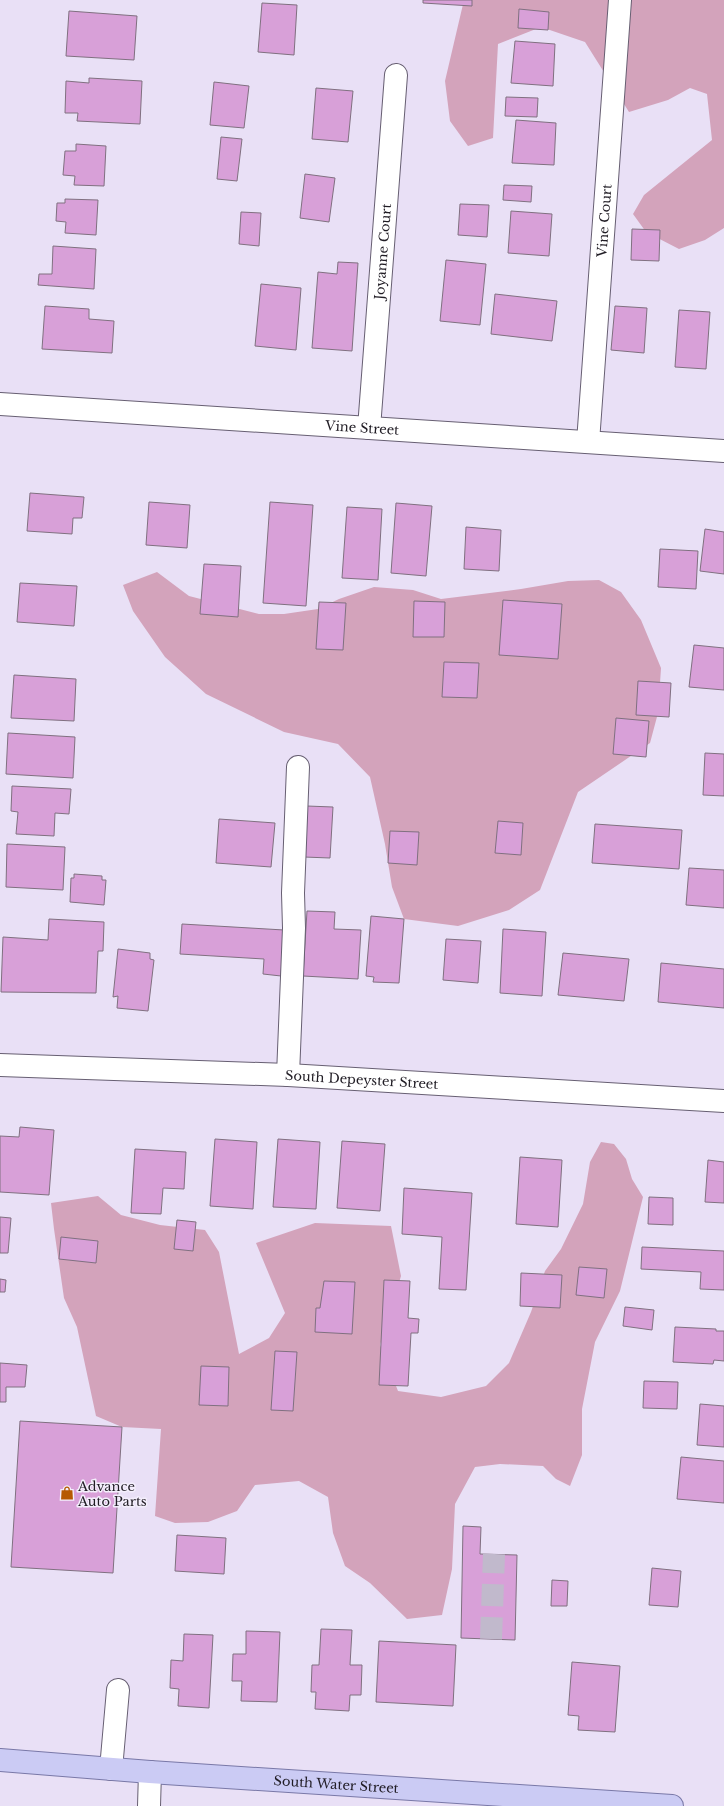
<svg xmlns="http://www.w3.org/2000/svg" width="724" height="1806" font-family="'Libre Baskerville',serif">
<rect width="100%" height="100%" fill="#e9e0f6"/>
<path fill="#d3a3bb" d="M 464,0 L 724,0 L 724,228 L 705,240 L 679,249 L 646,232 L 633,214 L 644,195 L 712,140 L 707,94 L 690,88 L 668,100 L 629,112 L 585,42 L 541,27 L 498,44 L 493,138 L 468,146 L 450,121 L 445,81 Z
M 157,572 L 189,596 L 259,614 L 284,614 L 318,609 L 339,599 L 374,587 L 413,590 L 441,599 L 521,589 L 568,581 L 599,580 L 621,592 L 641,620 L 661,668 L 658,713 L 650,743 L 578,792 L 540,890 L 509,910 L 458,926 L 404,919 L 392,887 L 385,844 L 370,777 L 338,744 L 284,732 L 206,694 L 165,657 L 133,611 L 123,585 Z
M 601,1142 L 614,1144 L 626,1159 L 632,1179 L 643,1197 L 620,1291 L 595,1342 L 582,1409 L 582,1455 L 570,1486 L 556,1479 L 543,1466 L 500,1464 L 475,1467 L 455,1504 L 452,1569 L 442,1615 L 407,1619 L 370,1583 L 345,1566 L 333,1533 L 328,1497 L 299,1481 L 255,1485 L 237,1511 L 208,1522 L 175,1523 L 155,1516 L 161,1429 L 122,1427 L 96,1416 L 77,1327 L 64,1298 L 54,1229 L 51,1203 L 98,1196 L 121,1215 L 160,1225 L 205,1230 L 219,1252 L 239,1354 L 269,1338 L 285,1313 L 256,1243 L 315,1223 L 391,1226 L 401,1276 L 380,1345 L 398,1391 L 441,1397 L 486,1386 L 509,1363 L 531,1312 L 545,1271 L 561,1249 L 583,1204 L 590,1162 Z"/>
<path fill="#d8a0d8" stroke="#807080" d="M 423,0 L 472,0 L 472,6 L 423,3 Z
M 262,3 L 297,5 L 294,55 L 258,52 Z
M 519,9 L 549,12 L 548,30 L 518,28 Z
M 69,11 L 137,16 L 134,60 L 66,56 Z
M 515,41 L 555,44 L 553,86 L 511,83 Z
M 89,78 L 142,81 L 140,124 L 77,121 L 78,113 L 65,113 L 66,81 L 89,83 Z
M 214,82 L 249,86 L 244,128 L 210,125 Z
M 316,88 L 353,91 L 348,142 L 312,139 Z
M 506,97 L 538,98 L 537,117 L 505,116 Z
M 516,120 L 556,123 L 554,165 L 512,163 Z
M 221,137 L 242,139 L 237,181 L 217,179 Z
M 76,144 L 106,146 L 104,186 L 74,185 L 75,176 L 63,175 L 65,151 L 76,151 Z
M 305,174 L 335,178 L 329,222 L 300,218 Z
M 504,185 L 532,186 L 531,202 L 503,200 Z
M 65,199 L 98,200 L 96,235 L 65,233 L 66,222 L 56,221 L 57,203 L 65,203 Z
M 460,204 L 489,205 L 487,237 L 458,235 Z
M 511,211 L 552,214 L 549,256 L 508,253 Z
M 241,212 L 261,213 L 259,246 L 239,244 Z
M 632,229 L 660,230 L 659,261 L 631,260 Z
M 53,246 L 96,249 L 94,289 L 38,285 L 39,274 L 52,274 Z
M 446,260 L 486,264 L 480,325 L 440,321 Z
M 338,262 L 358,263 L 352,351 L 312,348 L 318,272 L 337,274 Z
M 261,284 L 301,288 L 296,350 L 255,346 Z
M 495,294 L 557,301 L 552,341 L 491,334 Z
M 45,306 L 89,309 L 89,319 L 114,321 L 112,353 L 42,349 Z
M 615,306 L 647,308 L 644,353 L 611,350 Z
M 679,310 L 710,312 L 706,369 L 675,367 Z
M 30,493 L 84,497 L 82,518 L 73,518 L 72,534 L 27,531 Z
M 149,502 L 190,505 L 187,548 L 146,545 Z
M 270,502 L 313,505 L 306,606 L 263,603 Z
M 396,503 L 432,506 L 426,576 L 391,573 Z
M 347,507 L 382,509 L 378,580 L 342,578 Z
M 466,527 L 501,530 L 499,571 L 464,569 Z
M 705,529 L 724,532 L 724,574 L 700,571 Z
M 660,549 L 698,551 L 696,589 L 658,587 Z
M 204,564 L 241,566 L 238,617 L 200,614 Z
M 20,583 L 77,586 L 74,626 L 17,622 Z
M 503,600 L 562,604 L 558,659 L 499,655 Z
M 414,601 L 445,602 L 444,637 L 413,637 Z
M 319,602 L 346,603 L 343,650 L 316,649 Z
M 694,645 L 724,648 L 724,690 L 689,687 Z
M 444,662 L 479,663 L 477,698 L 442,697 Z
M 14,675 L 76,679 L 74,721 L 11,718 Z
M 638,681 L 671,683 L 669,717 L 636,715 Z
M 616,718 L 649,721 L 646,757 L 613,754 Z
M 8,733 L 75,737 L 73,778 L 6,774 Z
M 705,753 L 724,754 L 724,796 L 703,795 Z
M 12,786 L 71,789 L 69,814 L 55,813 L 54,836 L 16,834 L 18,812 L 11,811 Z
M 307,806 L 333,807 L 330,858 L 304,857 Z
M 219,819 L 275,823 L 271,867 L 216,863 Z
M 498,821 L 523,823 L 521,855 L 495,853 Z
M 595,824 L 682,830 L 679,869 L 592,863 Z
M 390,831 L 419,832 L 417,865 L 388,863 Z
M 7,844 L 65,847 L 63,890 L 6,887 Z
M 689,868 L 724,870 L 724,908 L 686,905 Z
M 74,874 L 102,876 L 102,880 L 106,880 L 104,905 L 70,902 L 71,878 L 74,878 Z
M 307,911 L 335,912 L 334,929 L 361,930 L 358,979 L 303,976 Z
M 371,916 L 404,919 L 399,983 L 373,982 L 374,977 L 366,976 Z
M 49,919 L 104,922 L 103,951 L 98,951 L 96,993 L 1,992 L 3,937 L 48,940 Z
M 182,924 L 284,930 L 281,976 L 263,974 L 264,959 L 180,954 Z
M 503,929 L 546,932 L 542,996 L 500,993 Z
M 446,939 L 481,941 L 478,983 L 443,980 Z
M 118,949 L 150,953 L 150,959 L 154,960 L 148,1011 L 117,1008 L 118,996 L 113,997 Z
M 563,953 L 629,959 L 624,1001 L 558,995 Z
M 661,963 L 724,969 L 724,1008 L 658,1002 Z
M 20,1127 L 54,1130 L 49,1195 L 0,1192 L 0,1136 L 19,1137 Z
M 215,1139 L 257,1142 L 253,1209 L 210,1206 Z
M 278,1139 L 320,1142 L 316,1209 L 273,1207 Z
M 342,1141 L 385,1144 L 380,1211 L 337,1208 Z
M 135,1149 L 186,1152 L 184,1189 L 163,1188 L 161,1214 L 131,1213 Z
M 520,1157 L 562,1160 L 558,1227 L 516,1224 Z
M 708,1160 L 724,1162 L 724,1203 L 705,1202 Z
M 404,1188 L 472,1193 L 466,1290 L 439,1289 L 442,1237 L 402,1234 Z
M 649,1197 L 673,1198 L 673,1225 L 648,1224 Z
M 0,1217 L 11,1218 L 8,1253 L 0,1253 Z
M 177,1220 L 196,1222 L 193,1251 L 174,1249 Z
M 61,1237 L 98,1241 L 96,1263 L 59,1259 Z
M 642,1247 L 724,1251 L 724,1290 L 700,1289 L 701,1272 L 641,1269 Z
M 579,1267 L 607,1269 L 604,1298 L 576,1295 Z
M 521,1273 L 562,1275 L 560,1308 L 520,1306 Z
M 0,1279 L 6,1280 L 5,1292 L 0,1292 Z
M 384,1280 L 410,1281 L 408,1318 L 419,1319 L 418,1333 L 411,1333 L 408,1386 L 379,1385 Z
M 324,1281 L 355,1282 L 352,1334 L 315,1332 L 316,1308 L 320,1308 Z
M 625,1307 L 654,1310 L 652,1330 L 623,1326 Z
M 675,1327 L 716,1329 L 716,1331 L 724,1331 L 724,1361 L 714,1360 L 713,1364 L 673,1362 Z
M 275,1351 L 297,1352 L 293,1411 L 271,1410 Z
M 0,1363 L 27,1365 L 25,1387 L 6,1387 L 6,1402 L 0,1402 Z
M 201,1366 L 229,1367 L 228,1406 L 199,1405 Z
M 644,1381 L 678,1382 L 677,1409 L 643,1408 Z
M 700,1404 L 724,1406 L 724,1447 L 697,1445 Z
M 20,1421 L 122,1427 L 113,1573 L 11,1567 Z
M 681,1457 L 724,1461 L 724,1503 L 677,1499 Z
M 463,1526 L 481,1527 L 480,1554 L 517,1555 L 515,1640 L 461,1638 Z
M 177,1535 L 226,1538 L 224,1574 L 175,1571 Z
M 652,1568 L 681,1571 L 678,1607 L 649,1605 Z
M 552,1580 L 568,1581 L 567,1606 L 551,1606 Z
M 321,1629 L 352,1630 L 350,1665 L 362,1665 L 361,1695 L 350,1695 L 349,1711 L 315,1709 L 316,1692 L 311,1692 L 312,1665 L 319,1665 Z
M 246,1631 L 280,1632 L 277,1702 L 241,1701 L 242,1681 L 232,1681 L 233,1654 L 246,1654 Z
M 184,1634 L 213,1635 L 209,1708 L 178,1706 L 179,1689 L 170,1688 L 171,1660 L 183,1661 Z
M 379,1641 L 456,1645 L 453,1706 L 376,1702 Z
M 572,1662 L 620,1666 L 615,1732 L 578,1730 L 579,1716 L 568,1715 Z"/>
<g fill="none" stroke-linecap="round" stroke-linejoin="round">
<path stroke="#c1b9cc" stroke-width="22" stroke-dasharray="22 11" stroke-linecap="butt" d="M 491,1639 L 494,1554"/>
<g stroke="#675f72" stroke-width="24">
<g id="minor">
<path id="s1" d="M 0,404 L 724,451"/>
<path id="s2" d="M 369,428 L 396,75"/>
<path id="s3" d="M 588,442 L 620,0"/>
<path id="s4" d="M 0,1065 L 288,1075 L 724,1101"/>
<path d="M 288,1075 L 294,928 L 293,893 L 298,767"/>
<path d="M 111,1769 L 118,1690"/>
<path d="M 149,1806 L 150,1772"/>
</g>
</g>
<g stroke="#7978a7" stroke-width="24">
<g id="major">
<path id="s5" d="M 0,1760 L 150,1772 L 672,1806"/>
</g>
</g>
<use href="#minor" stroke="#fff" stroke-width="22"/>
<use href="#major" stroke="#cbcbf4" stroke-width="22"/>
</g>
<defs>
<g id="shop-bare" transform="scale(1.08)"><path d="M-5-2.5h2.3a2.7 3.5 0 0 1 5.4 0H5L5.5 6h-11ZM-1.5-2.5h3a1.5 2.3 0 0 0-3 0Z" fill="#b65902" stroke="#f4effc" stroke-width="2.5" paint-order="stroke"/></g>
</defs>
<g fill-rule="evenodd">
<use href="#shop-bare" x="67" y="1493"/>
</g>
<g text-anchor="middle" stroke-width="3" stroke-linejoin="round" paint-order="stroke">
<g font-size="13" fill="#211d25" stroke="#f4effc">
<text dy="5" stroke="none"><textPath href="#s3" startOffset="222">Vine Court</textPath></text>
<text dy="5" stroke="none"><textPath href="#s2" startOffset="177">Joyanne Court</textPath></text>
<text dy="5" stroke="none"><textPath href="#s1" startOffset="363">Vine Street</textPath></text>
<text dy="5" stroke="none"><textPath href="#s4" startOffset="362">South Depeyster Street</textPath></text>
<text dy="5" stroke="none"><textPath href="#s5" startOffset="337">South Water Street</textPath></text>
</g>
<g font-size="13" fill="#211d25" stroke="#f4effc" text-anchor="start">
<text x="78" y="1491">Advance<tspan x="78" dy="15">Auto Parts</tspan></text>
</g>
</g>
</svg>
